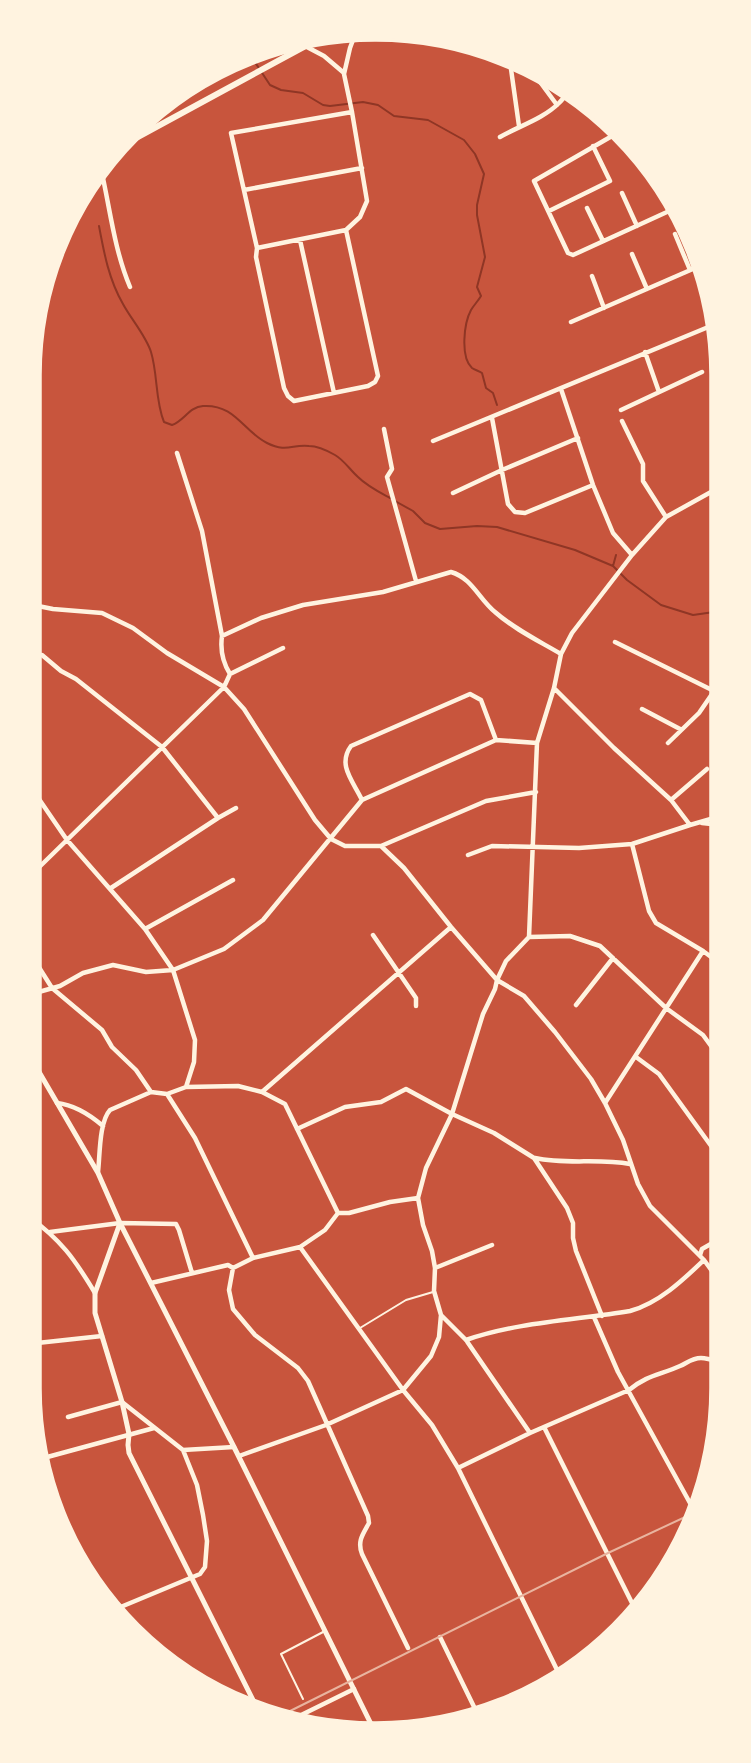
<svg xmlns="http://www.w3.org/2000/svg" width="751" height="1763" font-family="Raleway,sans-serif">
<rect width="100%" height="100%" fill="#c8553d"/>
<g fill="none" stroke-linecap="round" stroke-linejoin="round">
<path stroke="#8f3625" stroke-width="2" d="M 251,56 L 270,85 L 281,90 L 303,93 L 323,105 L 330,106 L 363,102 L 378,105 L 394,116 L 428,120 L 464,140 L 475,154 L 484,174 L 477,205 L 477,215 L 485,257 L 477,287 L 481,296 C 478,301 474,305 471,310 C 464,323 460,357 472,368 C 475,370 479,371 482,373 L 486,388 L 493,393 L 497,405
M 99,226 C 104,253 109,280 123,304 C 131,319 146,336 151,352 C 158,375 155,400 164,422 L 172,425 C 184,421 189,407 203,406 C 235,404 243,431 267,443 C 287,453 292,444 309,446 C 317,446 328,451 335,455 C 344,460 350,470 358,477 C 367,486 379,492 390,498
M 395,501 L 413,511 L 425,523 L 440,529 L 477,526 L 497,527 L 575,550 L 613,566
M 616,555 L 613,566 L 627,580 L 661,605 L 693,615 L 721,611"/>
<path stroke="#fff3e0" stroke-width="2" d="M 360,1328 L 406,1300 L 433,1292
M 303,1699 L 281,1654 L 325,1631"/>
<path stroke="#fff3e0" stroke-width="4.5" d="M 305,46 L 324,56 L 344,73
M 516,62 L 511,69 L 519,126
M 532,71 L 557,105
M 352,112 L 367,201 L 360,217 L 346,230 L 257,248 L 231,133 L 352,112 L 344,74 L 350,48 L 357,29
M 619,132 L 534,181 L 568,253 L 573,255 L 667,212 L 670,207 L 674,204
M 500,137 C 519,126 543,119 559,103 C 563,99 566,95 570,90
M 101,169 C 110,208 114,249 130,287
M 654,177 L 670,207
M 244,190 L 362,168
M 622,193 L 637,226
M 587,208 L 603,241
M 549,211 L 610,181 L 593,146
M 675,234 L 690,270
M 300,240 L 334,393
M 257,248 L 256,257 L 284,388 L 288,396 L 294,401 L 368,386 L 375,382 L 378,376 L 346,230
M 632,254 L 647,289
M 592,276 L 604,308
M 571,322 L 702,265
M 645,352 L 659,392
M 561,389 L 593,485 L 613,533 L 632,555
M 621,410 L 702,372
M 492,418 L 508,504 L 515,512 L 525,513 L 593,485
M 622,421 L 643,464 L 643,481 L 666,517
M 384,429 L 392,469 L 387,477 L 416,581
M 433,441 L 718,323
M 177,453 L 202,531 L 222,636 C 220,650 222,661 230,674
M 453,493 L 502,470 L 578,438
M 28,604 L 53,609 L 102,613 L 133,628 L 167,653 L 224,687 L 244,709 L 315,820 L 331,839 L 345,846 L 381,846 L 404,868 L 451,927 L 497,980 L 524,996 L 555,1032 L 591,1079 L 605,1103 L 623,1140 L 638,1184 L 650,1206 L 704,1260 L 723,1286
M 222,636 L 261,618 L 303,605 L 383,592 L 451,572 C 472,578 479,599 495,612 C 514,629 539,641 561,654
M 615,642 L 714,691
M 35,659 L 38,655 L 42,655 L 61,671 L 76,679 L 162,747 L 218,818
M 554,688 L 614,748 L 671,800 L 690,825
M 642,709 L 680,729
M 668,743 L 699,713 L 721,681
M 28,783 L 67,840 L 145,929 L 173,970 L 195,1040 L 194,1062 L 186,1087
M 362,800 C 353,781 337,765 351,746 L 470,694 L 481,700 L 496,740
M 671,800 L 707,769
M 702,823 L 721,825
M 632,844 L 649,911 L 656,923 L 703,951 L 722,965
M 381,846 L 486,801 L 536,792
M 468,855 L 492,846 L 579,848 L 632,844 L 690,825 L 721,816
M 28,878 L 224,687 L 230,674 L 283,648
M 111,888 L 218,818 L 236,808
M 145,929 L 233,880
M 373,935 L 416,998 L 416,1006
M 529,937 L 506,961 L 497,980 L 495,989 L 483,1014 L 452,1114 L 426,1168 L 418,1198 L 423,1225 L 432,1251 L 435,1268 L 434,1291 L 441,1315 L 466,1340 L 530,1433
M 529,937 L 537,743 L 554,688 L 561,654 L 572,633 L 632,555 L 666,517 L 720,487
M 529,937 L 570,936 L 600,946 L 666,1008 L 703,1035 L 722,1061
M 28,950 L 52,988 L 102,1030 L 112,1047 L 136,1070 L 151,1092
M 28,995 L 60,986 L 83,973 L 113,965 L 146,972 L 173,970 L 224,949 L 263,920 L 362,800 L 496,740 L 537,743
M 576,1005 L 613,958
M 636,1057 L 659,1074 L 722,1161
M 262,1092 L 285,1104 L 338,1213
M 167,1094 L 195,1138 L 253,1258
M 57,1103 C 75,1105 89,1114 103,1126
M 605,1103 L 703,951
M 297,1129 L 345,1107 L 381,1102 L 406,1089 L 452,1114 L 494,1133 L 534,1158 L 567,1208 L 573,1223 L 573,1238 L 576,1251 L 602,1316
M 535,1158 C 566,1165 598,1158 630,1164
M 98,1172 C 100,1156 99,1122 110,1110 L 151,1092 L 167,1094 L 186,1087 L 238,1086 L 262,1092 L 451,927
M 28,1216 C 61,1240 74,1258 95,1293
M 50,1232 L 120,1223 L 176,1224 L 179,1230 L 192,1273
M 300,1247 L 403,1390 L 432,1425 L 458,1468 L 561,1678
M 700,1255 L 702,1249 L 723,1237
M 233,1268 L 229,1290 L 233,1309 L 255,1335 L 298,1368 L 308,1381 L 368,1516 L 369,1523 C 363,1534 357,1541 362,1554 L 408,1648
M 435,1268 L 492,1245
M 151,1283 L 228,1265 L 233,1268 L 253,1258 L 300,1247 L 325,1230 L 338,1213 L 349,1213 L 390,1202 L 418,1198
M 594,1317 L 618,1372 L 696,1514
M 466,1340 C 518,1322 576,1320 630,1311 C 659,1303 683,1280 704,1260
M 28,1344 L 102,1336
M 68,1417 L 122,1402 L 183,1450 L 197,1485 L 203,1515 L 207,1541 L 205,1567 L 200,1574 L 111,1611
M 544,1427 L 638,1615
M 183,1450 L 234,1447
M 239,1456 L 326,1425 L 403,1390 L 431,1356 L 439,1337 L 441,1315
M 40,1459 L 154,1428
M 458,1468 L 530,1433 L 629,1390 C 647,1375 660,1375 680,1366 C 687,1363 692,1358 701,1358 C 708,1358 716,1361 723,1363
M 440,1637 L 478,1715
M 289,1721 L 354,1689"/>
<path stroke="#fff3e0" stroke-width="5" d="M 28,1053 L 98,1173 L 120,1223 L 234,1447 L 373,1728
M 120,1223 L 95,1293 L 95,1313 L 122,1402 L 129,1434 L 128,1445 L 129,1453 L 258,1710"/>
<path stroke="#fff3e0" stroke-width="6" d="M 112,151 L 322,37"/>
<path stroke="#fff3e0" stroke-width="6" d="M 504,1705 L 566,1674"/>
<path stroke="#e9b49f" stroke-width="2" d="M 278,1717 L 608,1553 L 698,1511"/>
</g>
<path d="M0 0H751V1763H0ZM375 40H376A335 335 0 0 1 711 375V1388A335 335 0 0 1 376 1723H375A335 335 0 0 1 40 1388V375A335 335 0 0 1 375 40Z" fill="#fff3e0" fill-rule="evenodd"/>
<path fill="none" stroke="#fff3e0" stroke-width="3.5" d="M375 40H376A335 335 0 0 1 711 375V1388A335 335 0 0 1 376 1723H375A335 335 0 0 1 40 1388V375A335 335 0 0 1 375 40Z"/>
</svg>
